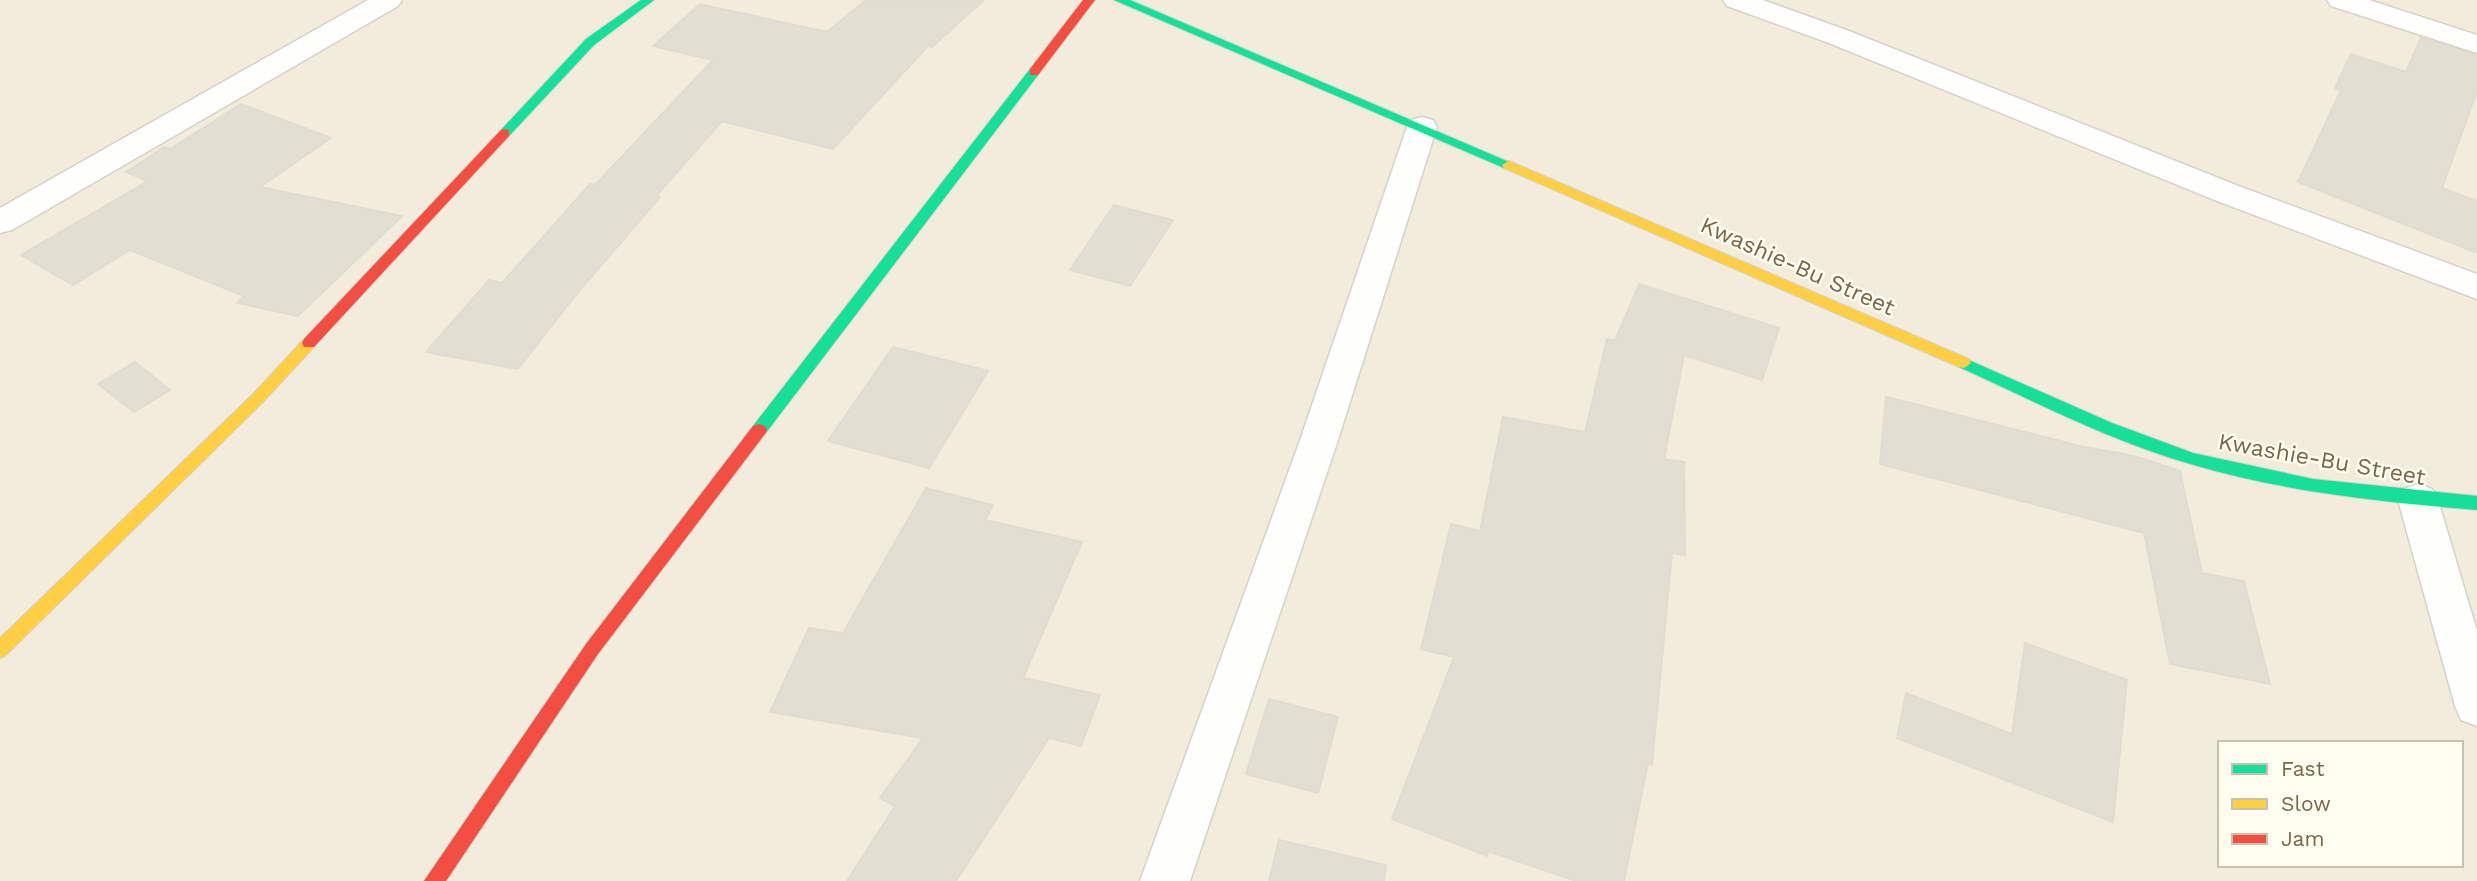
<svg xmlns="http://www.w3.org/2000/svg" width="2477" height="881" font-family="'Work Sans',sans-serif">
<rect width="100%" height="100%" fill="#f8f6ee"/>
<path fill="#f1ecdc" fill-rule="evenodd" d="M 0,0 L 2477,0 L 2477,881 L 0,881 ZM 2220,743 L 2461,743 L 2461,865 L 2220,865 Z"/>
<path fill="#e3ded2" stroke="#e1dcd0" stroke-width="2" d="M 866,0 L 984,0 L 932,47 L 928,46 L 833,149 L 722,121 L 656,196 L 660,197 L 575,296 L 518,369 L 426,352 L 489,280 L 502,283 L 590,184 L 595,185 L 713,60 L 653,46 L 700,4 L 827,32 Z
M 2421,38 L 2477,55 L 2477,91 L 2442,188 L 2477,201 L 2477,253 L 2298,182 L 2341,90 L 2335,88 L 2351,54 L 2406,72 Z
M 241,104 L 331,138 L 260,187 L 402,216 L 298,316 L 237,303 L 244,296 L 130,250 L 73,285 L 21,255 L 148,181 L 126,172 L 164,147 L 170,149 Z
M 1114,205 L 1173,220 L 1130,286 L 1070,270 Z
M 1639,284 L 1779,328 L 1762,380 L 1684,355 L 1664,459 L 1684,462 L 1685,555 L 1672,553 L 1652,765 L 1648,763 L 1624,881 L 1576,881 L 1488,851 L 1487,856 L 1392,819 L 1454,657 L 1421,649 L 1451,524 L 1480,531 L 1503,417 L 1585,432 L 1607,339 L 1615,341 Z
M 893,347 L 988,371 L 929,468 L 828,441 Z
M 135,362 L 170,390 L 134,412 L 98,384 Z
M 1886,397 L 2080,446 L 2134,456 L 2180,471 L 2202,573 L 2244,581 L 2270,684 L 2170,664 L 2144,533 L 1880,464 Z
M 926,488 L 993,505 L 985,520 L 1082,542 L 1023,678 L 1100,695 L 1081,746 L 1049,738 L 956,881 L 847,881 L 895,806 L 880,798 L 923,738 L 770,712 L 809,628 L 843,633 Z
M 2025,643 L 2127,680 L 2113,822 L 1897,738 L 1906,693 L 2012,734 Z
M 1269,699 L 1338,717 L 1318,793 L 1246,774 Z
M 1279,840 L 1386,865 L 1384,881 L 1269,881 Z"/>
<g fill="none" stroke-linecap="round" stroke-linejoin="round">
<g stroke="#d5d2c9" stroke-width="3">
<path id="street" d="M 368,0 L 402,0 L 398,6 L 12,230 L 0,233 L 0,208 Z
M 1723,0 L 1763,0 L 1849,31 L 2241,187 L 2477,274 L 2477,299 L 2217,201 L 1829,43 L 1727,6 Z
M 2327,0 L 2369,0 L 2477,35 L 2477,53 L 2331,6 Z
M 1422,117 L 1433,120 L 1437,127 L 1337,443 L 1190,881 L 1140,881 L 1299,443 L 1407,127 L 1411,120 Z
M 2418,484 L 2432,489 L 2438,500 L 2477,631 L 2477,726 L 2461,720 L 2455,706 L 2398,500 L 2404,489 Z"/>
</g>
<g stroke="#d6d2c9" stroke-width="2">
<path id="fast" d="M 641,0 L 654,0 L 594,45 L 509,136 L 501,136 L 501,130 L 586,39 Z
M 1114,0 L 1130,0 L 1516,165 L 1509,169 L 1504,168 Z
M 1034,68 L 1040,72 L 1038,75 L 765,434 L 753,434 L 751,430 L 753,426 L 1030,69 Z
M 1964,358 L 2112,423 L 2193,453 L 2313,479 L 2477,496 L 2477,510 C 2382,502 2286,492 2194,465 C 2112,442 2036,402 1959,367 L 1957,363 Z"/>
</g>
<g stroke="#d6d2c9" stroke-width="2">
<path id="slow" d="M 1509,161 L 1969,359 L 1971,363 L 1964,368 L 1959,367 L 1504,168 L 1502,165 Z
M 309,338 L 316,343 L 314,347 L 262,403 L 6,655 L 0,658 L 0,638 L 252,395 L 304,339 Z"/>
</g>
<g stroke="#d6d2c9" stroke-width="2">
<path id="jam" d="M 1083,0 L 1095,0 L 1038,75 L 1030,75 L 1030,69 Z
M 505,129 L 509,130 L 509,136 L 314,347 L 304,347 L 302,343 L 304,339 L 501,130 Z
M 759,424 L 765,426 L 767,430 L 765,434 L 598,654 L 446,881 L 424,881 L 586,644 L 753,426 Z"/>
</g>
<use href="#street" fill="#fefefc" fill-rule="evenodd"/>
<use href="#fast" fill="#16e098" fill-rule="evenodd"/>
<use href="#slow" fill="#ffcf43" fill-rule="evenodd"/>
<use href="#jam" fill="#f24e42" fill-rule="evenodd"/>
</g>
<g text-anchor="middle" stroke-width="5" stroke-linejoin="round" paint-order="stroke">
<g font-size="23" fill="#77674d" stroke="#fffdf0">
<text transform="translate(1798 266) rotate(24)" y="8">Kwashie-Bu Street</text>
<text transform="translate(2322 459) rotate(10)" y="8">Kwashie-Bu Street</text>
</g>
</g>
<rect x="2218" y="741" width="245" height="126" fill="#fffdf0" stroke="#c9c1af" stroke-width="2"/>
<rect x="2232" y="764" width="35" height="10" fill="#16e098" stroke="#c9c1af" stroke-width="2"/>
<text x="2281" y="776" font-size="21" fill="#77674d">Fast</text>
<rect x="2232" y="799" width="35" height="10" fill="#ffcf43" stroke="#c9c1af" stroke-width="2"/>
<text x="2281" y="811" font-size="21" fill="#77674d">Slow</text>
<rect x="2232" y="834" width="35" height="10" fill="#f24e42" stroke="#c9c1af" stroke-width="2"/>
<text x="2281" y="846" font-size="21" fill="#77674d">Jam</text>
</svg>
